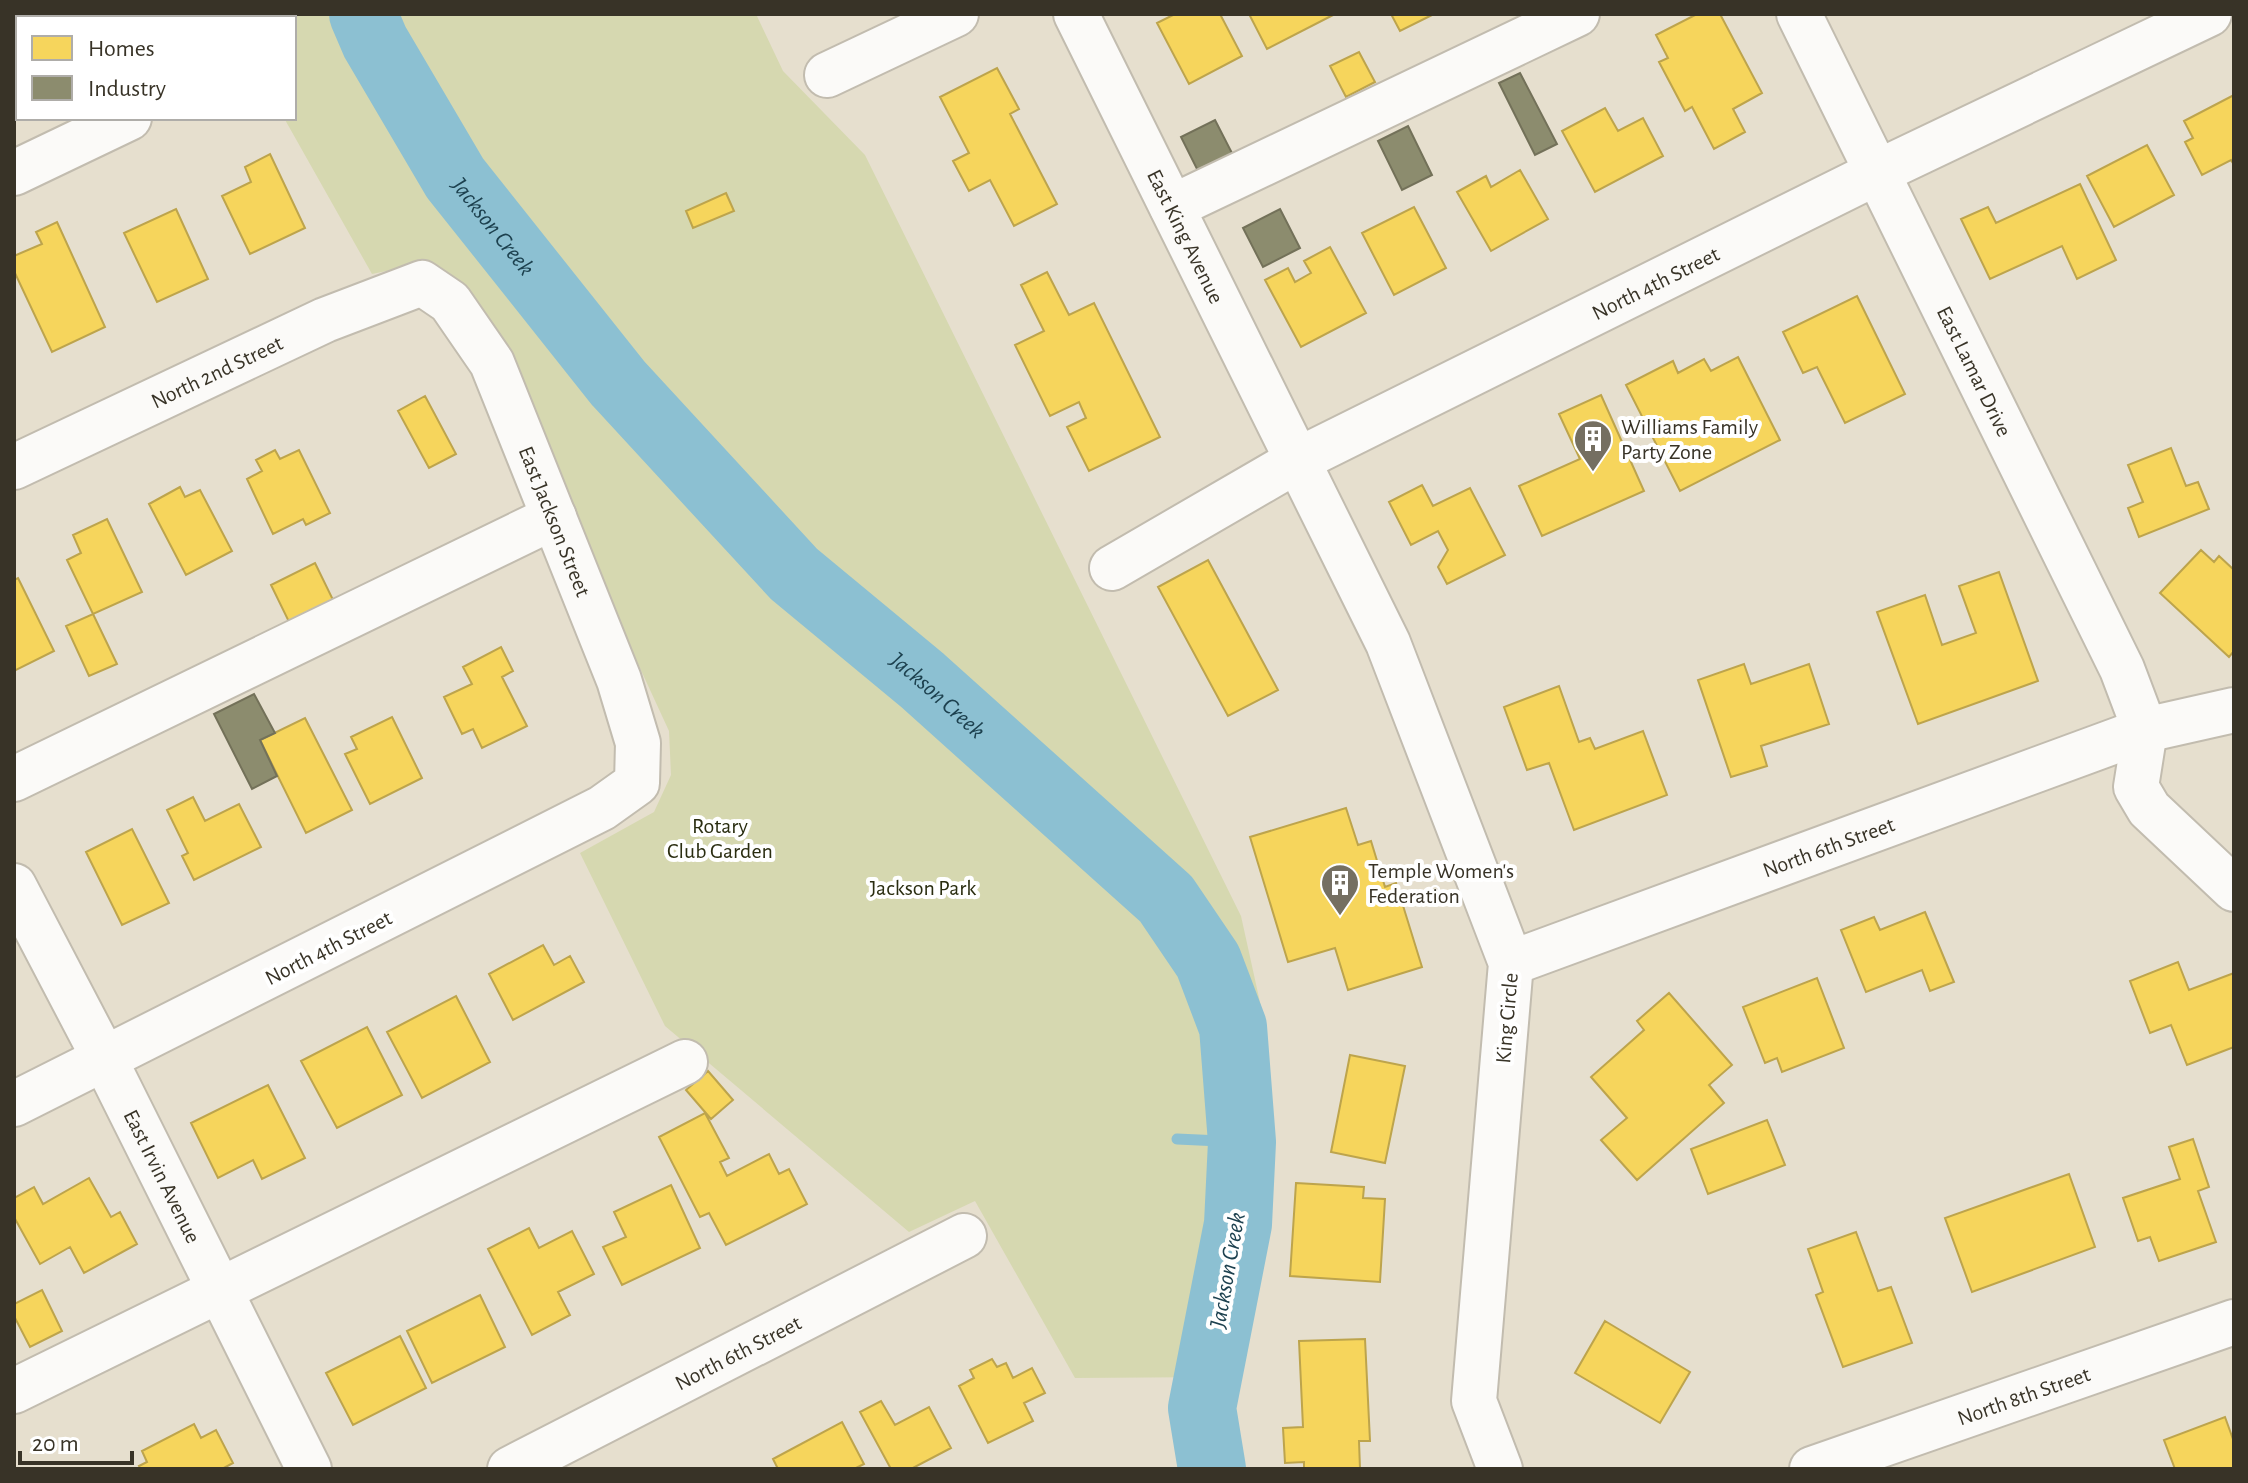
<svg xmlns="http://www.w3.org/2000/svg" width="2248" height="1483" font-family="'Alegreya Sans',sans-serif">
<rect width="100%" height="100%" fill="#e6dfce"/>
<path fill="#d6d8b0" d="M 225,14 L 756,14 L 783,71 L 865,155 L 1241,916 L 1267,1034 L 1220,1377 L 1075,1378 L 975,1201 L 909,1232 L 665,1026 L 580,853 L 654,812 L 671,775 L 669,731 L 639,666 L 420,264 L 372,274 L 284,118 L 294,118 L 294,18 L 228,18 Z"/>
<path fill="#f6d55c" stroke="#bda44c" stroke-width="2" d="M 14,14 L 26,14 L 28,18 L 18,18 L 18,68 L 16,70 Z
M 1175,14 L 1220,14 L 1242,56 L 1189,84 L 1157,23 Z
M 1249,14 L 1335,14 L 1267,49 Z
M 1391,14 L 1434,14 L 1400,31 Z
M 1697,14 L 1720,14 L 1762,93 L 1733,109 L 1745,132 L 1714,149 L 1692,107 L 1685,111 L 1659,62 L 1668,58 L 1656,35 Z
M 1359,52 L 1375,82 L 1346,97 L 1330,66 Z
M 997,68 L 1019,109 L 1010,114 L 1057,204 L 1014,226 L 990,180 L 969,191 L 953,161 L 969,153 L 940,97 Z
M 2234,95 L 2234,165 L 2231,160 L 2202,175 L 2185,142 L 2193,138 L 2184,121 Z
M 1605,108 L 1618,131 L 1643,118 L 1663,156 L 1595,192 L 1562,131 Z
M 2147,145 L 2174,195 L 2114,227 L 2087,176 Z
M 270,154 L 305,228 L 250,254 L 222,196 L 251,182 L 245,167 Z
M 1520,170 L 1548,219 L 1491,251 L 1457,192 L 1486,176 L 1491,187 Z
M 2080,184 L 2116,260 L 2077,279 L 2062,246 L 1990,279 L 1961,219 L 1988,207 L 1996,223 Z
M 726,193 L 734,211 L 693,228 L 686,211 Z
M 1414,207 L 1446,268 L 1394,295 L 1362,233 Z
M 176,209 L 208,279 L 157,302 L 124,233 Z
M 57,222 L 105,327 L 52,352 L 14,271 L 14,256 L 42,244 L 36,232 Z
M 1330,247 L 1366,313 L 1301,347 L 1265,280 L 1288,268 L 1295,282 L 1311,273 L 1304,261 Z
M 1047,272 L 1069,315 L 1094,303 L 1160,437 L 1089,471 L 1067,427 L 1086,418 L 1079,402 L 1050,416 L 1015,345 L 1044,331 L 1021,285 Z
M 1857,296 L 1905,394 L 1845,423 L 1817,367 L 1803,373 L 1783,332 Z
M 1738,357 L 1780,440 L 1680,491 L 1626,385 L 1673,361 L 1678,373 L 1704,359 L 1711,371 Z
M 1601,395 L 1644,491 L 1542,536 L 1519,486 L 1580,459 L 1559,414 Z
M 425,396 L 456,454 L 429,468 L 398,411 Z
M 2171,448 L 2186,486 L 2198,482 L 2209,509 L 2139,537 L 2128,508 L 2143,502 L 2128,465 Z
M 275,450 L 280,459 L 299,450 L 330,513 L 306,525 L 303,519 L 273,534 L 247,479 L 262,471 L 256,460 Z
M 1422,485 L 1433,506 L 1470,488 L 1505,555 L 1447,584 L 1438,567 L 1448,550 L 1438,531 L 1411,545 L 1389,502 Z
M 180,487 L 185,497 L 200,490 L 232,551 L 186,575 L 149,504 Z
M 107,519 L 142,592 L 93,614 L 67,560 L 81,553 L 73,535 Z
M 2201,550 L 2214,562 L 2219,556 L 2234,570 L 2234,651 L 2229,657 L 2160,593 Z
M 1208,560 L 1278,690 L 1228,716 L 1158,587 Z
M 315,563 L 336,606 L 292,628 L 271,585 Z
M 1999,572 L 2038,681 L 1918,724 L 1877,612 L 1925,595 L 1942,645 L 1976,633 L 1959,586 Z
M 18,578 L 54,651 L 14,671 L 14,580 Z
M 93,614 L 117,664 L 89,676 L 66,626 Z
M 501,647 L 513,671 L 502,677 L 527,726 L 482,748 L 473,729 L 462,734 L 444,697 L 472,684 L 463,667 Z
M 1744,664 L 1751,684 L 1809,664 L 1829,724 L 1761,746 L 1767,766 L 1731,777 L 1698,680 Z
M 1559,686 L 1579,742 L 1590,738 L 1595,749 L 1643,731 L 1667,795 L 1574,830 L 1549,763 L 1527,770 L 1504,707 Z
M 392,717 L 422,778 L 370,804 L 345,754 L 357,749 L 351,737 Z
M 305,718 L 352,810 L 306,833 L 260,740 Z
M 193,797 L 205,821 L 239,804 L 261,847 L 194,880 L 182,856 L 188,853 L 167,810 Z
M 1346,808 L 1358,845 L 1371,841 L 1385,887 L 1396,883 L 1422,967 L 1348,990 L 1335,948 L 1288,962 L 1250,837 Z
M 132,829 L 169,903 L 122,925 L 86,852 Z
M 1925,912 L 1954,982 L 1930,991 L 1922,970 L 1866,992 L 1841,930 L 1874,917 L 1880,930 Z
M 543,945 L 554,965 L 570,956 L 584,982 L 513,1020 L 489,974 Z
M 2178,962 L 2189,990 L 2234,973 L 2234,1047 L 2187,1065 L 2171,1025 L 2150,1033 L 2130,981 Z
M 1817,978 L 1844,1048 L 1782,1072 L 1777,1058 L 1765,1063 L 1743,1007 Z
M 1669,993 L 1732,1065 L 1709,1085 L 1724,1103 L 1637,1180 L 1601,1140 L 1627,1118 L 1591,1077 L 1644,1030 L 1637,1021 Z
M 456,996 L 490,1062 L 422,1098 L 387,1032 Z
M 367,1027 L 402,1095 L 337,1128 L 301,1061 Z
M 1350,1055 L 1405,1066 L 1385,1163 L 1331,1152 Z
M 708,1071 L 733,1100 L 711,1119 L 686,1090 Z
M 268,1085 L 305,1158 L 262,1179 L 253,1160 L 218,1178 L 191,1123 Z
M 705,1113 L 729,1158 L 720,1162 L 727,1176 L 769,1154 L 779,1174 L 789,1169 L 807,1204 L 726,1245 L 709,1213 L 700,1217 L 659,1137 Z
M 1767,1120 L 1785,1165 L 1708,1194 L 1691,1149 Z
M 2193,1139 L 2209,1187 L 2198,1191 L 2216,1242 L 2159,1261 L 2150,1237 L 2138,1241 L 2123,1198 L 2180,1179 L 2169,1147 Z
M 2069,1174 L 2095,1247 L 1972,1292 L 1945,1218 Z
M 89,1178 L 111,1217 L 120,1212 L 137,1244 L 84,1273 L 70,1247 L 40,1264 L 14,1217 L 14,1198 L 34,1187 L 43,1204 Z
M 1296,1183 L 1364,1187 L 1363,1198 L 1385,1199 L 1380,1282 L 1290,1276 Z
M 671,1185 L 700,1248 L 622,1285 L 603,1247 L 626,1237 L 614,1212 Z
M 529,1228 L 539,1248 L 572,1231 L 594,1274 L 558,1292 L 570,1315 L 532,1335 L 488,1249 Z
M 1856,1232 L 1878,1291 L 1891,1287 L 1912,1343 L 1843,1367 L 1816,1295 L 1823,1292 L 1808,1249 Z
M 42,1290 L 62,1331 L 30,1347 L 14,1316 L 14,1304 Z
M 480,1295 L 505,1347 L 432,1383 L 407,1331 Z
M 1605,1321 L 1690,1372 L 1660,1423 L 1575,1373 Z
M 400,1336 L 426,1388 L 353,1425 L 326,1373 Z
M 1365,1339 L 1370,1441 L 1359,1441 L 1360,1469 L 1304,1469 L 1304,1462 L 1285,1463 L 1283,1428 L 1303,1427 L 1299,1341 Z
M 992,1359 L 997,1367 L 1006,1363 L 1013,1378 L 1032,1368 L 1045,1393 L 1024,1403 L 1033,1421 L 988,1443 L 959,1386 L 974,1378 L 970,1370 Z
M 881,1401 L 895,1425 L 929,1407 L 951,1448 L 911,1469 L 891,1469 L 860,1412 Z
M 2225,1417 L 2234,1442 L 2234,1469 L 2175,1469 L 2164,1440 Z
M 842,1422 L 864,1464 L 854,1469 L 778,1469 L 773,1459 Z
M 194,1424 L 201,1438 L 216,1430 L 233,1463 L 222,1469 L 141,1469 L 139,1466 L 147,1462 L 142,1451 Z"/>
<path fill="#8c8c6e" stroke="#737159" stroke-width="2" d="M 1520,73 L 1557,144 L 1535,155 L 1499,83 Z
M 1215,120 L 1234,157 L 1200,175 L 1181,137 Z
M 1408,126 L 1432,175 L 1402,190 L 1378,141 Z
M 1280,209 L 1300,248 L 1263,267 L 1243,228 Z
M 254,694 L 275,733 L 260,740 L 277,776 L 252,789 L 214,714 Z"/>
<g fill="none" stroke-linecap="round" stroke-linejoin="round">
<path stroke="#8cc0d2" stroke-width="11" d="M 1177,1139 L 1242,1142"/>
<path stroke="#8cc0d2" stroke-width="68" id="s1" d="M 363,14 L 375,42 L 455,178 L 618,383 L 794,574 L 922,680 L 1166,899 L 1208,961 L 1233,1027 L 1242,1142 L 1238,1224 L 1202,1408 L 1212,1469"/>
<g stroke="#c2bcaf" stroke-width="48">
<g id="minor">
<path id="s2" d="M 1076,14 L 1388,643 L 1511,963 L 1474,1401 L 1500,1469"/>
<path id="s3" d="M 1799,14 L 2122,669 L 2145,730 L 2136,787 L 2149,809 L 2234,889"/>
<path d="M 827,75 L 956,14"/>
<path d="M 14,173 L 129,118"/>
<path d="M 1172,207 L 1577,14"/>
<path id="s4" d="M 14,467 L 325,320 L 422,283 L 450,302 L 492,363 L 619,680 L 638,743 L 637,783 L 602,808 L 14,1104"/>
<path id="s5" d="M 1112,568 L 1298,460 L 1878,172 L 2209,14"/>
<path d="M 14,779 L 554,517"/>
<path id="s6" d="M 14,886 L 105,1060 L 309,1469"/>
<path id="s7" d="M 1511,963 L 2145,730 L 2234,710"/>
<path d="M 14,1391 L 685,1062"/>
<path id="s8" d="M 510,1469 L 964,1236"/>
<path id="s9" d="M 1812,1469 L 2234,1322"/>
</g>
</g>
<use href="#minor" stroke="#fbfaf8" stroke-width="44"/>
</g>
<defs>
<g id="building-pin" transform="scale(2)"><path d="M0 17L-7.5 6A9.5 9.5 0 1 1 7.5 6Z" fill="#756f61" stroke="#fff"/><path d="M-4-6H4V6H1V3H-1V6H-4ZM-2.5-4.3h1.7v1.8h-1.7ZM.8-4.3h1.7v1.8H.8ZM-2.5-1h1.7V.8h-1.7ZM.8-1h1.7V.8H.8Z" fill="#fff"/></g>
</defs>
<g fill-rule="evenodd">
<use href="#building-pin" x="1593" y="439"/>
<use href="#building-pin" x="1340" y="883"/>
</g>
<g text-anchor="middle" stroke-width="8" stroke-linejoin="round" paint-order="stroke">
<g font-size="22" fill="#383327" stroke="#fff">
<text dy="8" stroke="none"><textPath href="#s2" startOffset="248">East King Avenue</textPath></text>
<text dy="8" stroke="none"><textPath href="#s5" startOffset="614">North 4th Street</textPath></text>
<text dy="8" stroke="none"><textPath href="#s3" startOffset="398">East Lamar Drive</textPath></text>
<text dy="8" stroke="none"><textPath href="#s4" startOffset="224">North 2nd Street</textPath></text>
<text dy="8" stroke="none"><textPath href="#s4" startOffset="726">East Jackson Street</textPath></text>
<text dy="8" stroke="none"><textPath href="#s7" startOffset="338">North 6th Street</textPath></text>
<text transform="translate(328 947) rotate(-27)" y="8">North 4th Street</text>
<text transform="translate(1506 1018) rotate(-85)" y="8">King Circle</text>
<text dy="8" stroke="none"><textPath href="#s6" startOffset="326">East Irvin Avenue</textPath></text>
<text dy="8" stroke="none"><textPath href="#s8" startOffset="256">North 6th Street</textPath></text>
<text dy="8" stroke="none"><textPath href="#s9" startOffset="224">North 8th Street</textPath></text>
</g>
<g font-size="22" fill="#383327" stroke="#fff" text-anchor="start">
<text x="1621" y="434">Williams Family<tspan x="1621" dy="25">Party Zone</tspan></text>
<text x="1368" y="878">Temple Women's<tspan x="1368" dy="25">Federation</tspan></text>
</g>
<g font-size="22" fill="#2a2d10" stroke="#fff">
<text x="720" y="833">Rotary<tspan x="720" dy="25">Club Garden</tspan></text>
<text x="923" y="895">Jackson Park</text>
</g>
<g font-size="24" font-style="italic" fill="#1d414f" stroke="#fff">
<text dy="8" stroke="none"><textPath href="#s1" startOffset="250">Jackson Creek</textPath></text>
<text dy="8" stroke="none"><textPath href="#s1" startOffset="898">Jackson Creek</textPath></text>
<text transform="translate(1227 1270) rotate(-80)" y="8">Jackson Creek</text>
</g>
</g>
<rect width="2248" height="1483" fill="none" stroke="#383327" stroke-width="32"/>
<rect x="16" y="16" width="280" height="104" fill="#ffffff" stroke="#afada9" stroke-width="2"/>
<rect x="32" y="36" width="40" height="24" fill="#f6d55c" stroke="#afada9" stroke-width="2"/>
<text x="88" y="56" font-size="24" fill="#383327">Homes</text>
<rect x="32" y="76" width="40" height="24" fill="#8c8c6e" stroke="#afada9" stroke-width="2"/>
<text x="88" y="96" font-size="24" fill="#383327">Industry</text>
<path d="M20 1451v12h112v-12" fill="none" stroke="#383327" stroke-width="4"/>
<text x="32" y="1451" font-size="24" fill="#383327" stroke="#ffffff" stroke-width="6" paint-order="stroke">20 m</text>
</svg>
